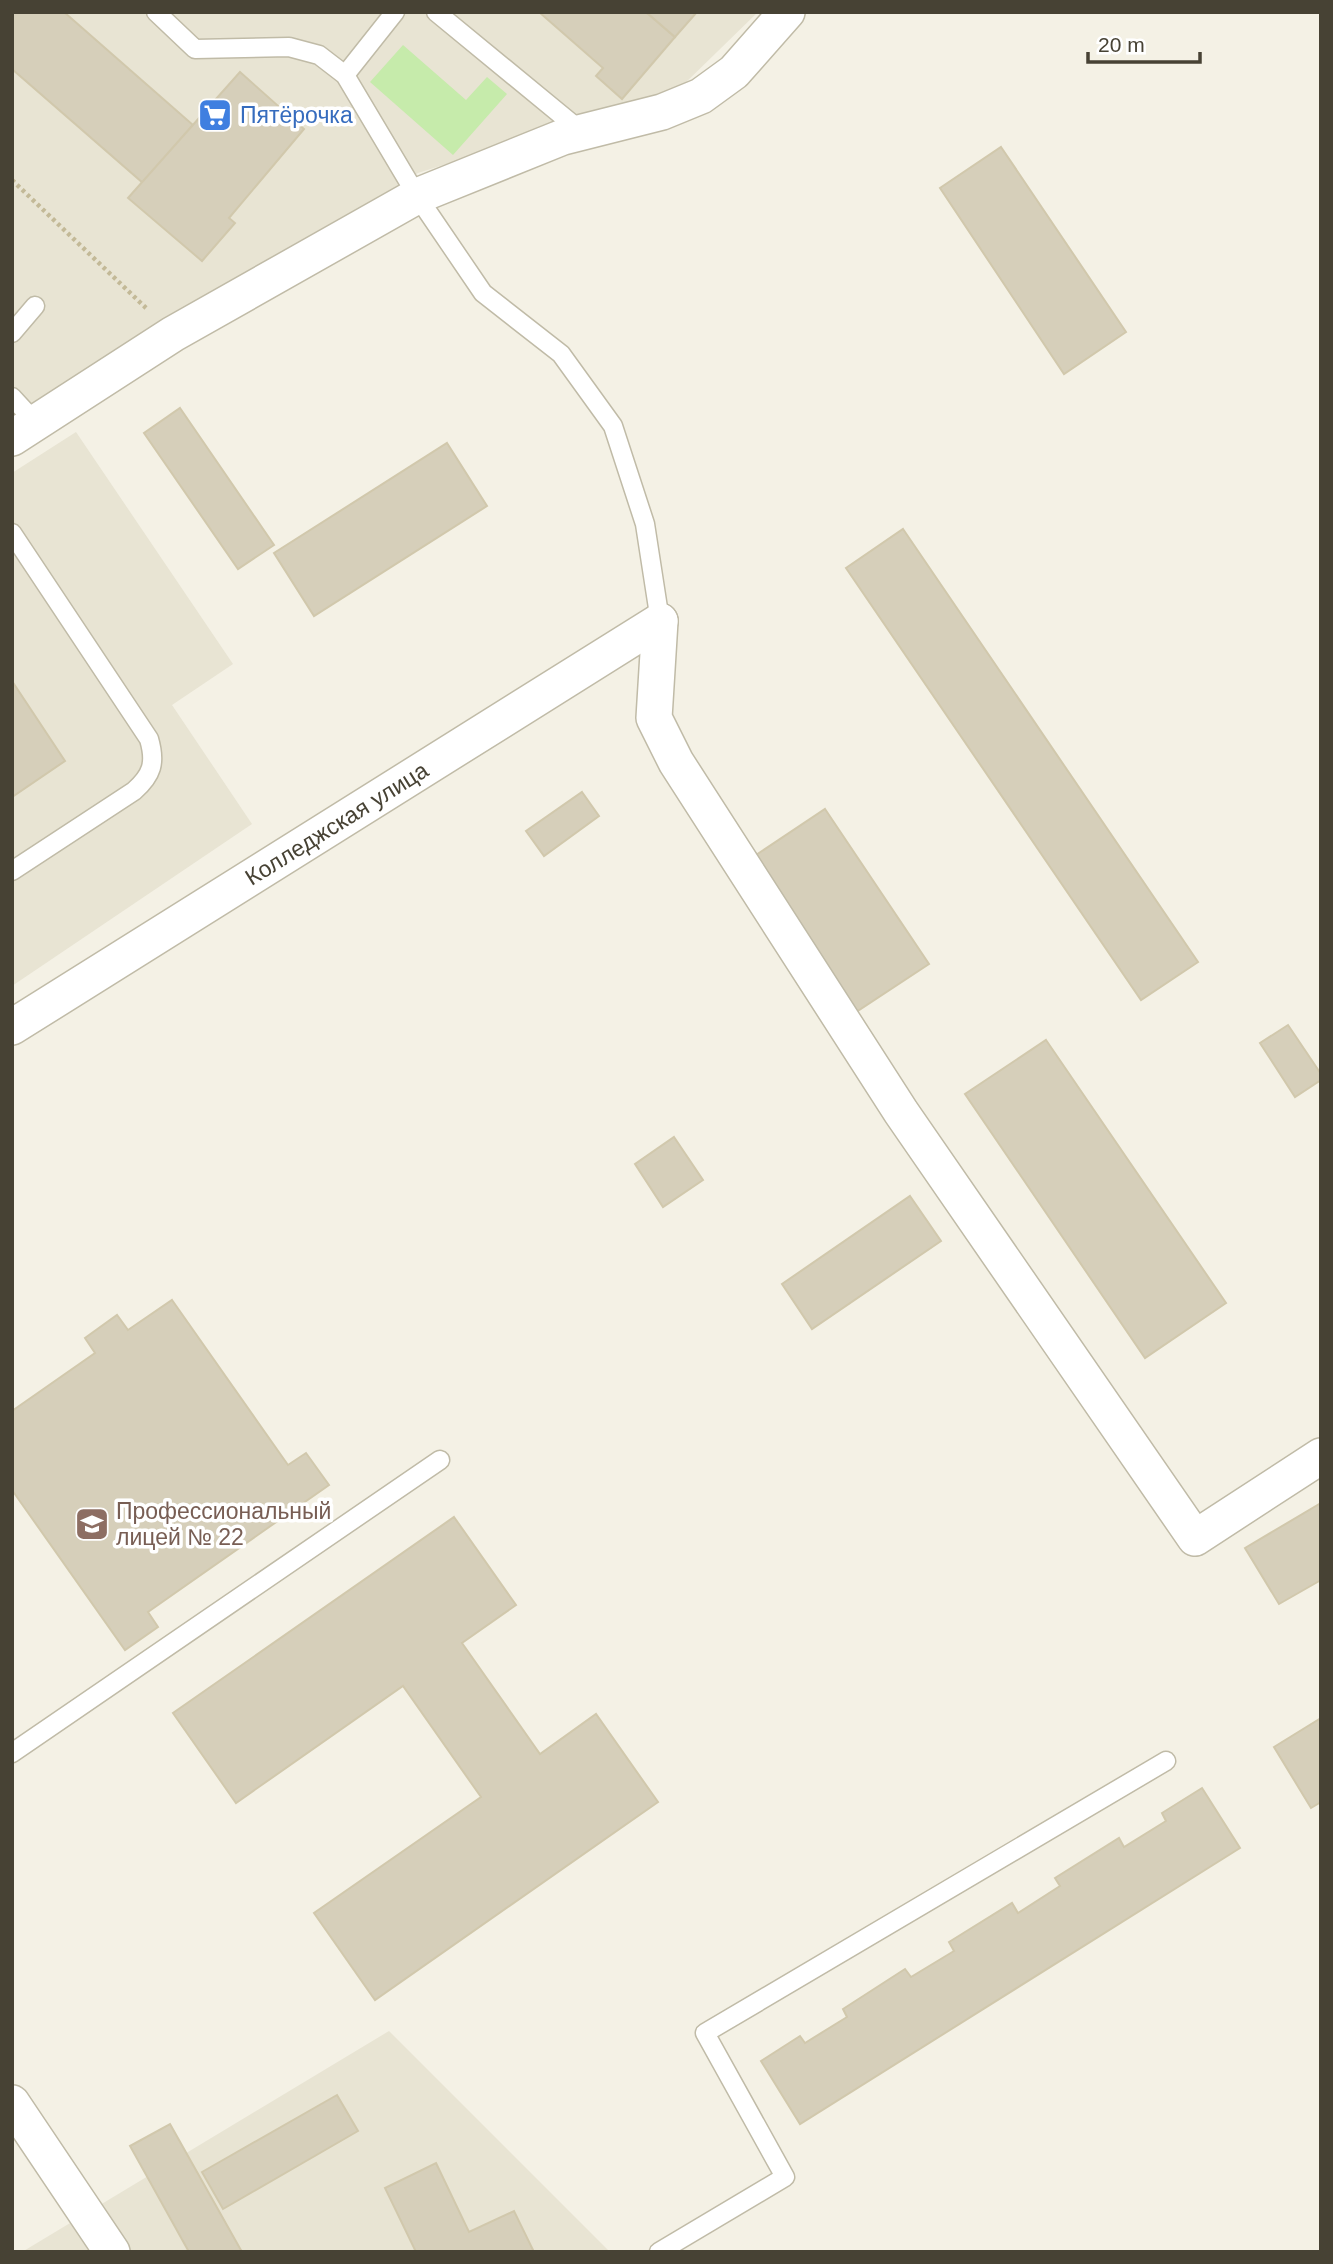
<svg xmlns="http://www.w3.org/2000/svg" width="1333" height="2264" viewBox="0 0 1333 2264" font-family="Helvetica,sans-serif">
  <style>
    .residential { fill: #e8e4d3 }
    .green { fill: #c6ebab }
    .building { fill: #d6cfba; stroke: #d1c8ac; stroke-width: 2 }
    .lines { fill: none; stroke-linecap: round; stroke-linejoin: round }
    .service-casing { stroke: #c0bba7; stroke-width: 21 }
    .minor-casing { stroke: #c0bba7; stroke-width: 38 }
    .path { stroke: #c3b997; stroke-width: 4.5; stroke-dasharray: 3.5 3.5; stroke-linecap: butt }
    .service { stroke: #fff; stroke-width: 18 }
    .minor { stroke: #fff; stroke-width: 35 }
    .labels { text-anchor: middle; stroke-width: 7; stroke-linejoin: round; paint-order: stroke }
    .shop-label { font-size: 23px; fill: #366cbe; stroke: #fff; text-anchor: start }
    .street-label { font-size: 23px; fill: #474234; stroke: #fff }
    .education-label { font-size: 23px; fill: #785e54; stroke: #fff; text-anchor: start }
  </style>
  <rect width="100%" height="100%" fill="#f4f1e5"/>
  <g class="residential">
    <polygon points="12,12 758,12 677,91 418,173 12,423"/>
    <polygon points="76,432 233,664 172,705 252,824 12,986 12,473"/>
    <polygon points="389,2031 610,2252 22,2252"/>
  </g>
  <polygon class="green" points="403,45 466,100 487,77 507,94 453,155 370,82"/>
  <g class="building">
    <polygon points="12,12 64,12 193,125 143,183 12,69"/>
    <polygon points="539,12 646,12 675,37 622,99 596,76 603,68"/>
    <polygon points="646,12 697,12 675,37"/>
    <polygon points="240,72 304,129 229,218 235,223 202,261 128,198"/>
    <polygon points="1001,147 1126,332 1064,374 940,188"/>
    <polygon points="180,408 274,545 238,569 144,433"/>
    <polygon points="447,443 487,506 314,616 274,553"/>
    <polygon points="903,529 1198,962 1141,1000 846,568"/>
    <polygon points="12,681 65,761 12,797"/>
    <polygon points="582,792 599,816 544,856 526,831"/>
    <polygon points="825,809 929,964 853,1014 750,859"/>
    <polygon points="1288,1025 1321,1074 1321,1080 1295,1097 1260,1043"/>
    <polygon points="1046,1040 1226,1303 1145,1358 965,1094"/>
    <polygon points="674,1137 703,1180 663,1207 635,1164"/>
    <polygon points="910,1196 941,1241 812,1329 782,1284"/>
    <polygon points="172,1300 288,1465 306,1453 329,1485 148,1612 158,1627 125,1650 12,1490 12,1411 95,1353 85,1338 117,1315 128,1330"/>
    <polygon points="1321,1503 1321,1580 1279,1604 1245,1548"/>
    <polygon points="454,1517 516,1605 462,1643 540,1754 596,1714 658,1802 375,2000 314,1913 481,1797 403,1686 236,1803 173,1713"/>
    <polygon points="1321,1718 1321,1802 1311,1808 1274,1747"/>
    <polygon points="1202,1788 1240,1848 800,2124 761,2061 800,2036 805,2043 847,2017 843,2009 905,1969 911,1977 954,1951 949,1942 1012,1903 1018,1913 1060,1886 1055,1878 1119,1838 1124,1847 1166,1821 1162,1813"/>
    <polygon points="337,2095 358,2131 223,2209 202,2172"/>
    <polygon points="170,2124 242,2252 189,2252 130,2146"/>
    <polygon points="436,2163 469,2232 514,2211 534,2252 416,2252 385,2188"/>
  </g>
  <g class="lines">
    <g class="service-casing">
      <g id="service">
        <polyline points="156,12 195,49 289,47 319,55 345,75 417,196 483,293 561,354 613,426 645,524 660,621"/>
        <polyline points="436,12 582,132"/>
        <polyline points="345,75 395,12"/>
        <polyline points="12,333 35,306"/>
        <polyline points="12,397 36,423"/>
        <path d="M12,533L149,739C156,763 152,775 134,791L12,871"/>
        <polyline points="12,1753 440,1460"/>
        <polyline points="659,2252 785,2177 705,2033 1166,1761"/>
      </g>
    </g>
    <g class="minor-casing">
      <g id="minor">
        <polyline points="12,438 173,334 417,196 563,137 662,112 701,96 734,72 787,12"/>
        <polyline points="660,621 654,718 676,762 901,1112 1195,1538 1321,1456"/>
        <path id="s1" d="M12,1027L660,621"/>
        <polyline points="12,2103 112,2252"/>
      </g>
    </g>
    <polyline class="path" points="12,180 146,308"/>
    <use href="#service" class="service"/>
    <use href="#minor" class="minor"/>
  </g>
  <defs>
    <g id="supermarket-square" transform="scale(1.75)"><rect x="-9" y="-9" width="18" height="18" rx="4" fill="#3f7fe0" stroke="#fff"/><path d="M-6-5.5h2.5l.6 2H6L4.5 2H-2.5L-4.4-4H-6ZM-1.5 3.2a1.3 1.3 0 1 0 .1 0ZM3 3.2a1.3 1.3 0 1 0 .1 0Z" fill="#fff"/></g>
    <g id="school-square" transform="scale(1.75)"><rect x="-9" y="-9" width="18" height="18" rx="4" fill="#8d6e63" stroke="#fff"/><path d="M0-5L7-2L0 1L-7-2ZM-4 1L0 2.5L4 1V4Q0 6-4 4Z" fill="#fff"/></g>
  </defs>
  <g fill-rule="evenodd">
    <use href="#supermarket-square" x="215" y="115"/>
    <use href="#school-square" x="92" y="1524"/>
  </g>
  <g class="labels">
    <g class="shop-label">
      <text x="240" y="123">Пятёрочка</text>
    </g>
    <g class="street-label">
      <text dy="8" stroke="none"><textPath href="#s1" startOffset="383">Колледжская улица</textPath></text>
    </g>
    <g class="education-label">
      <text x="116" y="1519">Профессиональный<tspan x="116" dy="26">лицей № 22</tspan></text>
    </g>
  </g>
  <rect width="1333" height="2264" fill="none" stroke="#474234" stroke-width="28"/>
  <path d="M1088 52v10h112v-10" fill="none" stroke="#474234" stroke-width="3.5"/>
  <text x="1098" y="52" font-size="21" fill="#474234" stroke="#ffffff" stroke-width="5" paint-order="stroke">20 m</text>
</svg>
